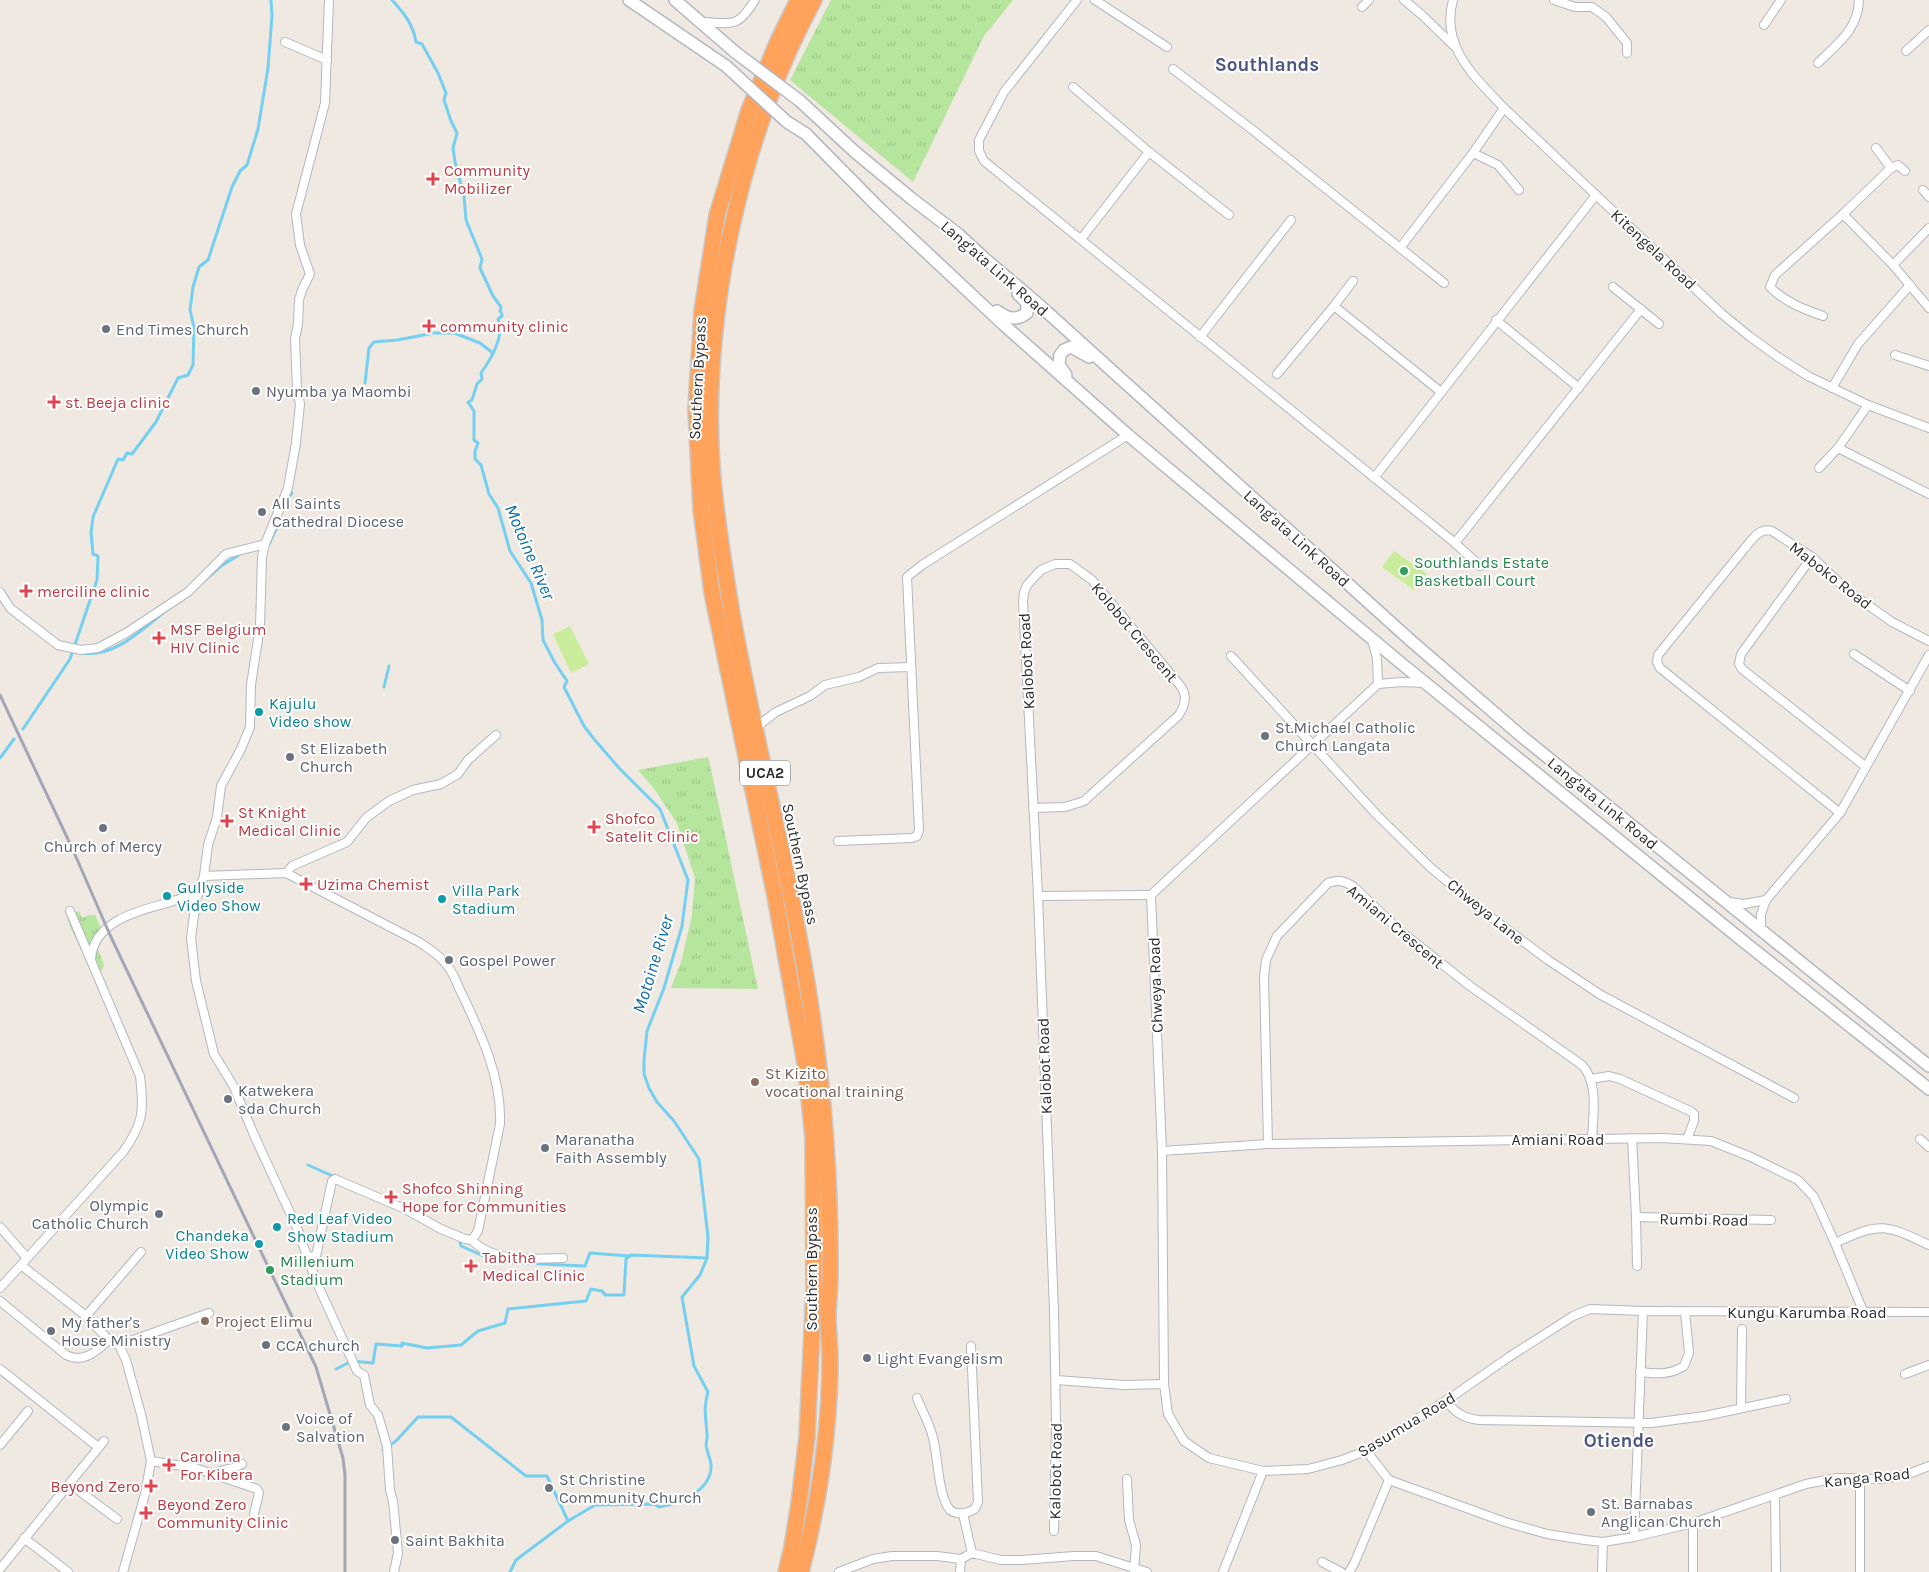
<svg xmlns="http://www.w3.org/2000/svg" width="1929" height="1572" viewBox="0 0 1929 1572" font-family="Karla,sans-serif">
  <style>
    .grass { fill: url(#grass-tufts) }
    .pitch { fill: #c9ec9a }
    .lines { fill: none; stroke-linecap: round; stroke-linejoin: round }
    .stream { stroke: #75cff0; stroke-width: 3 }
    .street-casing { stroke: #b4b7c1; stroke-width: 10 }
    .secondary-casing { stroke: #b4b7c1; stroke-width: 14 }
    .highway-casing { stroke: #c9c9c9; stroke-width: 18 }
    .street { stroke: #fff; stroke-width: 8 }
    .secondary { stroke: #fff; stroke-width: 11 }
    .highway { stroke: #ffa35c; stroke-width: 15 }
    .rail { stroke: #a3a6b8; stroke-width: 3 }
    .secondary-bridge-casing { stroke: #b4b7c1; stroke-width: 14; stroke-linecap: butt }
    .secondary-bridge { stroke: #fff; stroke-width: 11 }
    .health-dot { fill: #e0444e; stroke: #fff; stroke-width: 2 }
    .worship-dot { fill: #6b7280; stroke: #fff; stroke-width: 2 }
    .leisure-dot { fill: #2e9e5b; stroke: #fff; stroke-width: 2 }
    .culture-dot { fill: #0f9aa8; stroke: #fff; stroke-width: 2 }
    .education-dot { fill: #8d6e63; stroke: #fff; stroke-width: 2 }
    .labels { text-anchor: middle; stroke-width: 4; stroke-linejoin: round; paint-order: stroke }
    .shield { fill: #fff; stroke: #6d6d6d; stroke-width: 1 }
    .shield-label { font-size: 15px; font-weight: bold; fill: #2e2e2e }
    .health-label { font-size: 16px; fill: #be3a42; stroke: #fff; text-anchor: start }
    .street-label { font-size: 16px; fill: #2e2e2e; stroke: #fff }
    .worship-label { font-size: 16px; fill: #5b616d; stroke: #fff; text-anchor: start }
    .leisure-label { font-size: 16px; fill: #27864d; stroke: #fff; text-anchor: start }
    .culture-label { font-size: 16px; fill: #0d838f; stroke: #fff; text-anchor: start }
    .education-label { font-size: 16px; fill: #785e54; stroke: #fff; text-anchor: start }
    .water-label { font-size: 18px; font-style: italic; fill: #0d6fa3; stroke: #fff }
    .quarter-label { font-size: 19px; font-weight: bold; fill: #4d5680; stroke: #fff }
  </style>
  <defs>
    <pattern id="grass-tufts" width="24" height="20" patternUnits="userSpaceOnUse" patternTransform="scale(1.25)"><rect width="24" height="20" fill="#b6e59e"/><path d="M3 7l-1-3M5 7V3M7 7l1-3M15 17l-1-3M17 17v-4M19 17l1-3" fill="none" stroke="#9dc588"/></pattern>
  </defs>
  <rect width="100%" height="100%" fill="#efe9e1"/>
  <g class="grass">
    <polygon points="831,0 1013,0 984,36 913,182 790,80"/>
    <polygon points="708,757 709,760 758,989 671,988 681,962 692,915 695,878 677,823 655,790 638,770"/>
    <polygon points="79,911 82,918 89,915 95,915 104,935 98,949 104,965 97,981 70,927 67,916"/>
  </g>
  <g class="pitch">
    <polygon points="1394,551 1427,574 1414,590 1382,567"/>
    <polygon points="570,626 589,664 571,673 553,634"/>
  </g>
  <g class="lines">
    <g class="stream">
      <path d="M392,0C404,13 413,24 416,42L422,44L438,73L446,93L444,100L451,121L457,133L453,148L455,162L464,196L466,220L482,259L480,268L493,296L501,307L500,311L502,314V316L498,319C505,336 491,359 481,373L482,379L477,384L472,400L468,402L474,411V440L478,443L475,451V459L481,465L489,494L498,508L510,551L531,583L542,620L543,640L555,663L567,681L564,687L584,726L594,739L619,768L660,809L688,880L682,926L664,988L647,1031L644,1060V1074L649,1088L657,1102L674,1121L699,1159L708,1237L707,1258L700,1275L682,1297L694,1366L708,1392C703,1409 706,1417 707,1434C708,1438 706,1441 706,1445C707,1452 710,1458 711,1464C713,1490 680,1504 659,1507L654,1504L595,1505L568,1521L516,1560L510,1572"/>
      <polyline points="365,383 369,348 374,342 397,340 434,333 454,333 480,343 493,353"/>
      <polyline points="286,500 292,493"/>
      <polyline points="267,545 269,544 279,523 280,515"/>
      <polyline points="205,580 221,566 242,553"/>
      <path d="M83,653C115,658 145,627 168,609"/>
      <polyline points="384,687 389,666"/>
      <polyline points="23,729 70,659 97,580 98,556 93,554 91,533 93,517 118,459 123,460 127,453 132,454 156,422 178,378 188,375 193,365 194,327 190,310 193,287 199,267 208,260 232,187 240,171 247,165 258,129 268,68 272,16 271,0"/>
      <polyline points="0,758 14,739"/>
      <polyline points="308,1165 335,1177"/>
      <polyline points="459,1237 461,1246 497,1262 585,1266 590,1253 629,1256"/>
      <polyline points="336,1369 352,1361 373,1363 376,1344 402,1346 402,1343 427,1348 461,1345 478,1331 505,1323 508,1309 586,1301 591,1289 602,1291 605,1295 624,1295 626,1259 631,1255 707,1258"/>
      <polyline points="384,1446 383,1450 396,1441 418,1417 451,1417 526,1476 547,1476 568,1521"/>
    </g>
    <g class="street-casing">
      <g id="street">
        <polyline points="329,0 325,103 296,214 300,245 310,274 302,290 299,300 298,324 295,339 297,389 300,404 296,443 288,488 265,544 262,557 260,626 251,685 250,727 241,749 221,786 217,817 208,845 204,876 196,900 191,938 196,981 214,1054 234,1087 254,1135 297,1228 316,1281 353,1362 357,1371 364,1375 370,1405 378,1415 387,1446 390,1490 393,1501 398,1553 394,1572"/>
        <polyline points="1077,0 1004,92 979,140 979,151 984,161 1455,543 1480,566"/>
        <polyline points="1095,0 1167,47"/>
        <polyline points="1404,0 1422,15 1454,46"/>
        <path d="M1453,0C1440,47 1475,77 1504,108L1722,314L1749,336L1778,357L1808,376L1868,405L1929,428"/>
        <polyline points="1554,0 1575,7 1592,7 1606,17 1627,43 1627,53"/>
        <polyline points="1362,7 1369,0"/>
        <path d="M702,22C733,23 737,29 755,0"/>
        <polyline points="1764,25 1781,0"/>
        <polyline points="285,42 327,60"/>
        <polyline points="1906,51 1929,30"/>
        <path d="M1818,63C1837,44 1858,30 1859,0"/>
        <polyline points="1173,69 1254,131 1444,283"/>
        <polyline points="1073,87 1149,152 1229,215"/>
        <polyline points="1876,148 1891,168 1898,165 1905,171"/>
        <polyline points="1473,153 1498,165 1519,190"/>
        <polyline points="1923,190 1929,197"/>
        <polyline points="1843,214 1893,265 1929,308"/>
        <polyline points="1081,239 1149,152"/>
        <polyline points="1400,248 1473,153 1504,108"/>
        <polyline points="1893,265 1929,228"/>
        <polyline points="1613,287 1659,324"/>
        <polyline points="1334,306 1441,392"/>
        <path d="M1823,316C1803,309 1785,302 1770,287L1775,275L1843,214L1891,168"/>
        <polyline points="1496,320 1579,388"/>
        <polyline points="1200,337 1291,220"/>
        <polyline points="1895,355 1929,366"/>
        <polyline points="1277,374 1334,306 1353,281"/>
        <polyline points="1832,388 1858,344 1910,285"/>
        <polyline points="1838,448 1929,494"/>
        <polyline points="1819,468 1838,448 1868,405"/>
        <polyline points="1374,478 1596,195"/>
        <polyline points="1455,543 1641,309"/>
        <polyline points="1812,557 1741,654 1739,664 1742,669 1866,767"/>
        <polyline points="0,592 10,608 58,645 81,650 98,648 126,633 188,592 226,554 265,544"/>
        <polyline points="1372,639 1377,659 1378,684"/>
        <polyline points="1854,654 1910,691"/>
        <polyline points="1231,656 1377,815 1431,868 1488,915 1548,960 1601,995 1794,1098"/>
        <polyline points="1378,684 1151,895 1162,1151 1164,1384 1168,1414 1184,1441 1209,1458 1263,1471 1308,1469 1342,1460 1368,1450 1453,1396 1509,1357 1573,1316 1590,1309 1643,1311"/>
        <polyline points="1378,684 1402,682 1424,683"/>
        <polyline points="755,728 776,712 810,696 825,685 859,677 878,668 911,667"/>
        <path d="M1033,808L1065,807L1084,801L1178,716C1186,705 1188,695 1179,684L1092,580L1070,564H1055L1041,570L1027,585L1024,593L1023,601L1038,896L1054,1311L1056,1422L1054,1531"/>
        <path d="M1840,813L1660,668L1657,662L1658,655L1744,549C1752,540 1759,527 1772,531L1812,557L1848,591L1892,622L1929,641"/>
        <polyline points="838,841 912,838 917,836 919,830 907,577 922,565 1128,435"/>
        <polyline points="286,873 292,866 347,842 366,818 389,801 413,790 441,784 458,774 468,760 496,735"/>
        <path d="M204,876L286,873L419,942C431,950 445,959 452,973C456,979 458,987 462,994C481,1034 502,1078 500,1124L478,1231L472,1240L465,1239L441,1229L405,1209L335,1179L332,1181L316,1256L307,1257"/>
        <polyline points="1038,896 1151,895"/>
        <polyline points="1729,902 1744,904 1766,900"/>
        <polyline points="1761,931 1761,914 1766,900 1840,813 1929,655"/>
        <path d="M91,959C93,922 137,911 167,903C178,900 185,895 196,899"/>
        <polyline points="1591,1079 1609,1076 1620,1079 1690,1111 1694,1114 1694,1121 1687,1139"/>
        <polyline points="1632,1138 1636,1217 1637,1266"/>
        <polyline points="1920,1139 1929,1147"/>
        <path d="M1268,1144L1264,977L1266,960L1277,936L1328,883C1338,879 1345,881 1354,887L1399,930L1470,986L1582,1065C1599,1083 1593,1116 1592,1139"/>
        <polyline points="1162,1151 1268,1144 1662,1138 1711,1141 1751,1157 1798,1180 1814,1197 1835,1243 1863,1311"/>
        <polyline points="1636,1217 1771,1220"/>
        <polyline points="0,1227 27,1258"/>
        <path d="M472,1240C493,1263 535,1259 563,1258"/>
        <path d="M1835,1243C1881,1222 1885,1224 1929,1245"/>
        <path d="M21,1265L123,1152C144,1123 144,1110 140,1076L70,911"/>
        <polyline points="0,1288 21,1265 86,1316 109,1340 119,1345 126,1360 141,1414 151,1461 145,1494 123,1572"/>
        <path d="M0,1301L66,1355C84,1364 96,1351 109,1340"/>
        <polyline points="86,1316 141,1252"/>
        <polyline points="119,1345 209,1313"/>
        <polyline points="0,1369 98,1447"/>
        <path d="M1640,1372C1657,1374 1670,1375 1684,1366L1689,1353L1685,1312"/>
        <polyline points="1905,1374 1929,1365"/>
        <polyline points="1056,1380 1124,1385 1164,1384"/>
        <path d="M917,1398C922,1411 930,1424 933,1438C938,1455 938,1497 950,1510C955,1514 963,1514 968,1512C975,1510 976,1508 978,1502L971,1346"/>
        <path d="M1446,1401C1456,1413 1463,1418 1479,1420L1651,1423L1705,1416L1786,1399"/>
        <polyline points="1741,1408 1742,1329"/>
        <polyline points="0,1445 28,1411"/>
        <polyline points="1368,1450 1371,1457 1389,1480 1505,1522 1547,1534 1585,1540 1603,1542 1634,1537 1643,1311 1929,1312"/>
        <polyline points="151,1461 195,1468 257,1489 259,1493 254,1514"/>
        <path d="M215,1474C222,1468 233,1470 242,1464"/>
        <polyline points="1127,1479 1129,1520 1136,1545 1134,1571"/>
        <polyline points="1860,1479 1860,1572"/>
        <polyline points="70,1484 117,1519"/>
        <polyline points="1775,1496 1776,1572"/>
        <polyline points="963,1514 972,1553"/>
        <polyline points="1693,1523 1693,1572"/>
        <polyline points="1634,1537 1693,1523 1806,1484 1837,1478 1881,1479 1906,1475 1929,1466"/>
        <polyline points="24,1538 68,1572"/>
        <polyline points="1322,1562 1341,1572"/>
        <polyline points="0,1569 104,1441"/>
        <polyline points="839,1572 873,1559 892,1556 937,1556 961,1559 972,1553 1001,1560 1022,1560 1074,1556 1096,1556 1147,1572"/>
        <polyline points="960,1572 961,1559"/>
        <polyline points="1223,1572 1263,1471"/>
        <polyline points="1349,1572 1354,1564 1389,1480"/>
        <polyline points="1602,1572 1603,1542"/>
      </g>
    </g>
    <g class="secondary-casing">
      <g id="secondary">
        <polyline points="629,0 726,66"/>
        <polyline points="675,0 735,52"/>
        <polyline points="800,101 855,152 912,199 958,234 984,258 1037,303 1409,639 1520,735 1929,1066"/>
        <polyline points="787,122 806,134 879,208 1004,325 1128,435 1402,664 1738,937 1929,1089"/>
        <path d="M997,311C1008,319 1016,321 1027,313V303L1018,294"/>
        <polyline points="1066,375 1059,365 1060,355 1064,350 1071,347 1089,357"/>
      </g>
    </g>
    <g class="highway-casing">
      <g id="highway">
        <polyline points="786,1572 792,1547 799,1503 807,1437 814,1288 813,1138 806,1069 775,896 712,593 701,509 696,409 702,311 717,215 749,110 778,41 798,0"/>
        <path d="M801,1572C819,1503 830,1429 830,1357C830,1344 828,1331 828,1317C828,1304 830,1290 830,1277C831,1173 822,1067 804,965C783,843 751,724 730,602C723,557 715,512 712,466C702,313 741,136 814,0"/>
      </g>
    </g>
    <use href="#street" class="street"/>
    <use href="#secondary" class="secondary"/>
    <use href="#highway" class="highway"/>
    <polyline class="rail" points="0,695 73,850 110,935 316,1367 343,1458 345,1475 345,1572"/>
    <g class="secondary-bridge-casing">
      <g id="secondary-bridge">
        <polyline points="735,52 800,101"/>
        <polyline points="726,66 787,122"/>
      </g>
    </g>
    <use href="#secondary-bridge" class="secondary-bridge"/>
  </g>
  <g class="health-dot">
    <path d="M430.5 171.5h5v5h5v5h-5v5h-5v-5h-5v-5h5z"/>
    <path d="M426.5 318.5h5v5h5v5h-5v5h-5v-5h-5v-5h5z"/>
    <path d="M51.5 394.5h5v5h5v5h-5v5h-5v-5h-5v-5h5z"/>
    <path d="M23.5 583.5h5v5h5v5h-5v5h-5v-5h-5v-5h5z"/>
    <path d="M156.5 630.5h5v5h5v5h-5v5h-5v-5h-5v-5h5z"/>
    <path d="M224.5 813.5h5v5h5v5h-5v5h-5v-5h-5v-5h5z"/>
    <path d="M591.5 819.5h5v5h5v5h-5v5h-5v-5h-5v-5h5z"/>
    <path d="M303.5 876.5h5v5h5v5h-5v5h-5v-5h-5v-5h5z"/>
    <path d="M388.5 1189.5h5v5h5v5h-5v5h-5v-5h-5v-5h5z"/>
    <path d="M468.5 1258.5h5v5h5v5h-5v5h-5v-5h-5v-5h5z"/>
    <path d="M166.5 1457.5h5v5h5v5h-5v5h-5v-5h-5v-5h5z"/>
    <path d="M148.5 1478.5h5v5h5v5h-5v5h-5v-5h-5v-5h5z"/>
    <path d="M143.5 1505.5h5v5h5v5h-5v5h-5v-5h-5v-5h5z"/>
  </g>
  <g class="worship-dot">
    <circle cx="106" cy="329" r="5"/>
    <circle cx="256" cy="391" r="5"/>
    <circle cx="262" cy="512" r="5"/>
    <circle cx="1265" cy="736" r="5"/>
    <circle cx="290" cy="757" r="5"/>
    <circle cx="103" cy="828" r="5"/>
    <circle cx="449" cy="960" r="5"/>
    <circle cx="228" cy="1099" r="5"/>
    <circle cx="545" cy="1148" r="5"/>
    <circle cx="159" cy="1214" r="5"/>
    <circle cx="51" cy="1331" r="5"/>
    <circle cx="266" cy="1345" r="5"/>
    <circle cx="867" cy="1358" r="5"/>
    <circle cx="286" cy="1427" r="5"/>
    <circle cx="549" cy="1488" r="5"/>
    <circle cx="1591" cy="1512" r="5"/>
    <circle cx="395" cy="1540" r="5"/>
  </g>
  <g class="leisure-dot">
    <circle cx="1404" cy="571" r="5"/>
    <circle cx="270" cy="1270" r="5"/>
  </g>
  <g class="culture-dot">
    <circle cx="259" cy="712" r="5"/>
    <circle cx="167" cy="896" r="5"/>
    <circle cx="442" cy="899" r="5"/>
    <circle cx="277" cy="1227" r="5"/>
    <circle cx="259" cy="1244" r="5"/>
  </g>
  <g class="education-dot">
    <circle cx="755" cy="1082" r="5"/>
    <circle cx="205" cy="1321" r="5"/>
  </g>
  <g class="labels">
    <rect class="shield" x="740" y="760.5" width="50" height="25" rx="4"/>
    <g class="shield-label">
      <text x="765" y="778">UCA2</text>
    </g>
    <g class="health-label">
      <text x="444" y="176">Community<tspan x="444" dy="18">Mobilizer</tspan></text>
      <text x="440" y="332">community clinic</text>
      <text x="65" y="408">st. Beeja clinic</text>
      <text x="37" y="597">merciline clinic</text>
      <text x="170" y="635">MSF Belgium<tspan x="170" dy="18">HIV Clinic</tspan></text>
      <text x="238" y="818">St Knight<tspan x="238" dy="18">Medical Clinic</tspan></text>
      <text x="605" y="824">Shofco<tspan x="605" dy="18">Satelit Clinic</tspan></text>
      <text x="317" y="890">Uzima Chemist</text>
      <text x="402" y="1194">Shofco Shinning<tspan x="402" dy="18">Hope for Communities</tspan></text>
      <text x="482" y="1263">Tabitha<tspan x="482" dy="18">Medical Clinic</tspan></text>
      <text x="180" y="1462">Carolina<tspan x="180" dy="18">For Kibera</tspan></text>
      <text x="140" y="1492" text-anchor="end">Beyond Zero</text>
      <text x="157" y="1510">Beyond Zero<tspan x="157" dy="18">Community Clinic</tspan></text>
    </g>
    <g class="street-label">
      <text transform="translate(1654 249) rotate(43)" y="6">Kitengela Road</text>
      <text transform="translate(995 268) rotate(41)" y="6">Lang'ata Link Road</text>
      <text transform="translate(697 378) rotate(-87)" y="6">Southern Bypass</text>
      <text transform="translate(1297 538) rotate(42)" y="6">Lang'ata Link Road</text>
      <text transform="translate(1831 575) rotate(38)" y="6">Maboko Road</text>
      <text transform="translate(1135 632) rotate(50)" y="6">Kolobot Crescent</text>
      <text transform="translate(1026 661) rotate(-93)" y="6">Kalobot Road</text>
      <text transform="translate(1603 803) rotate(39)" y="6">Lang'ata Link Road</text>
      <text transform="translate(801 864) rotate(78)" y="6">Southern Bypass</text>
      <text transform="translate(1486 911) rotate(39)" y="6">Chweya Lane</text>
      <text transform="translate(1396 926) rotate(40)" y="6">Amiani Crescent</text>
      <text transform="translate(1155 985) rotate(-92)" y="6">Chweya Road</text>
      <text transform="translate(1044 1066) rotate(-92)" y="6">Kalobot Road</text>
      <text x="1558" y="1145">Amiani Road</text>
      <text transform="translate(1704 1219) rotate(1)" y="6">Rumbi Road</text>
      <text transform="translate(811 1269) rotate(-90)" y="6">Southern Bypass</text>
      <text x="1807" y="1318">Kungu Karumba Road</text>
      <text transform="translate(1406 1424) rotate(-31)" y="6">Sasumua Road</text>
      <text transform="translate(1055 1471) rotate(-89)" y="6">Kalobot Road</text>
      <text transform="translate(1867 1477) rotate(-6)" y="6">Kanga Road</text>
    </g>
    <g class="worship-label">
      <text x="116" y="335">End Times Church</text>
      <text x="266" y="397">Nyumba ya Maombi</text>
      <text x="272" y="509">All Saints<tspan x="272" dy="18">Cathedral Diocese</tspan></text>
      <text x="1275" y="733">St.Michael Catholic<tspan x="1275" dy="18">Church Langata</tspan></text>
      <text x="300" y="754">St Elizabeth<tspan x="300" dy="18">Church</tspan></text>
      <text x="103" y="852" text-anchor="middle">Church of Mercy</text>
      <text x="459" y="966">Gospel Power</text>
      <text x="238" y="1096">Katwekera<tspan x="238" dy="18">sda Church</tspan></text>
      <text x="555" y="1145">Maranatha<tspan x="555" dy="18">Faith Assembly</tspan></text>
      <text x="149" y="1211" text-anchor="end">Olympic<tspan x="149" dy="18">Catholic Church</tspan></text>
      <text x="61" y="1328">My father's<tspan x="61" dy="18">House Ministry</tspan></text>
      <text x="276" y="1351">CCA church</text>
      <text x="877" y="1364">Light Evangelism</text>
      <text x="296" y="1424">Voice of<tspan x="296" dy="18">Salvation</tspan></text>
      <text x="559" y="1485">St Christine<tspan x="559" dy="18">Community Church</tspan></text>
      <text x="1601" y="1509">St. Barnabas<tspan x="1601" dy="18">Anglican Church</tspan></text>
      <text x="405" y="1546">Saint Bakhita</text>
    </g>
    <g class="leisure-label">
      <text x="1414" y="568">Southlands Estate<tspan x="1414" dy="18">Basketball Court</tspan></text>
      <text x="280" y="1267">Millenium<tspan x="280" dy="18">Stadium</tspan></text>
    </g>
    <g class="culture-label">
      <text x="269" y="709">Kajulu<tspan x="269" dy="18">Video show</tspan></text>
      <text x="177" y="893">Gullyside<tspan x="177" dy="18">Video Show</tspan></text>
      <text x="452" y="896">Villa Park<tspan x="452" dy="18">Stadium</tspan></text>
      <text x="287" y="1224">Red Leaf Video<tspan x="287" dy="18">Show Stadium</tspan></text>
      <text x="249" y="1241" text-anchor="end">Chandeka<tspan x="249" dy="18">Video Show</tspan></text>
    </g>
    <g class="education-label">
      <text x="765" y="1079">St Kizito<tspan x="765" dy="18">vocational training</tspan></text>
      <text x="215" y="1327">Project Elimu</text>
    </g>
    <g class="water-label">
      <text transform="translate(530 552) rotate(67)" y="6">Motoine River</text>
      <text transform="translate(653 964) rotate(-73)" y="6">Motoine River</text>
    </g>
    <g class="quarter-label">
      <text x="1267" y="71">Southlands</text>
      <text x="1619" y="1447">Otiende</text>
    </g>
  </g>
</svg>
